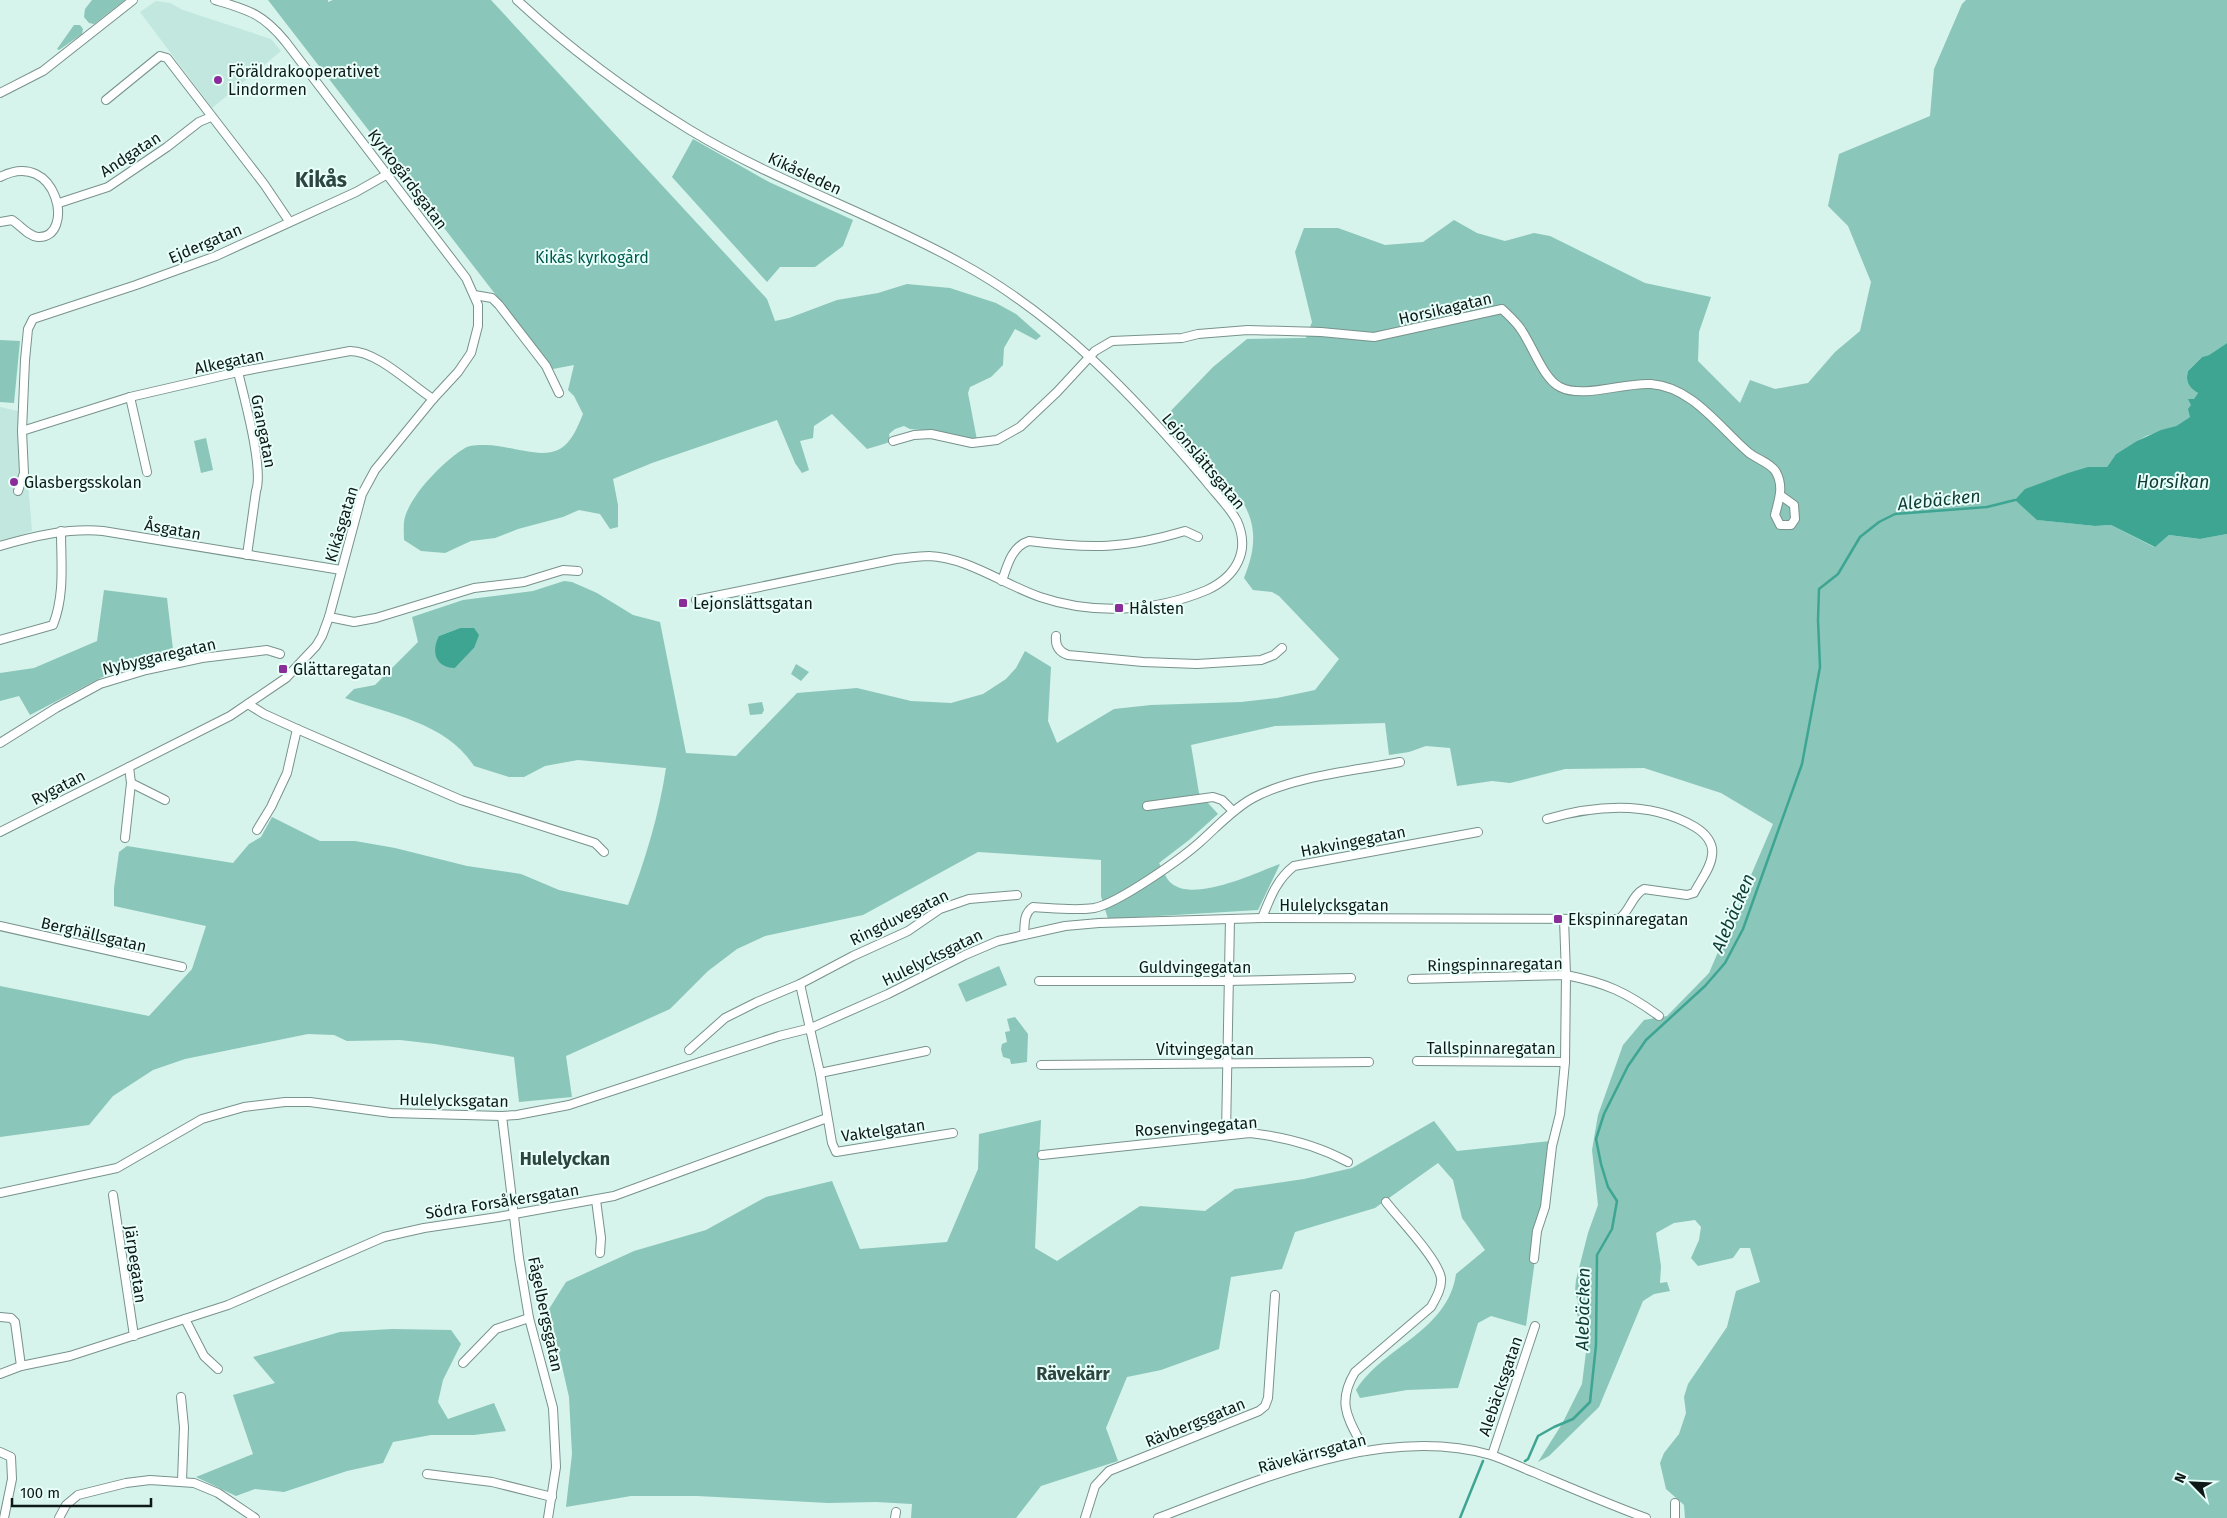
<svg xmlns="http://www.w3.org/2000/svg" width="2227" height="1518" viewBox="0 0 2227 1518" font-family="'Fira Sans',sans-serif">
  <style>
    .built { fill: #c1e7de }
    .green { fill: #8ac6b9; fill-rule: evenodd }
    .water { fill: #3ea593 }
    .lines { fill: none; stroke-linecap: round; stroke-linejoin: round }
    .stream { stroke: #3ea593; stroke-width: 2.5 }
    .minor-casing { stroke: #78928c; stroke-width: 10 }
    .minor { stroke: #fff; stroke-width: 8 }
    .poi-dot { fill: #8b2d98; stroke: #e8fff9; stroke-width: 2 }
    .labels { text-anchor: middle; stroke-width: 4; stroke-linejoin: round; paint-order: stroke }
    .poi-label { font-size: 16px; fill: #0f1917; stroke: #e8fff9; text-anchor: start }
    .street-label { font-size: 16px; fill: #0f1917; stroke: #e8fff9 }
    .park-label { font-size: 16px; fill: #005a4e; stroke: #e8fff9 }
    .water-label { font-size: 18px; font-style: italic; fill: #0f3d36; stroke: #e8fff9 }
    .neighbourhood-label { font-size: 18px; font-weight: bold; fill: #2d4540; stroke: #e8fff9 }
    .district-label { font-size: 21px; font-weight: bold; fill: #2d4540; stroke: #e8fff9 }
  </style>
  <rect width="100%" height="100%" fill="#d6f3ec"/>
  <g class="built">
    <polygon points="156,1 170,3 183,10 271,39 281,51 212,108 140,12"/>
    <polygon points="0,407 22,412 32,531 0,543"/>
  </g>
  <g class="green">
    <polygon points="92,0 125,0 94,24 89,23 84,17 85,9"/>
    <path d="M268,0H328V2L333,0H491L767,299L775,321L789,318L837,300L878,293L907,284L950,288L996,303L1016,314L1041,336L1036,340L1015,329L1004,348L1003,365L991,377L970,387L968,393L977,440L943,432L910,429L904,426L895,429L889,434L890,440L887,443L867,449L832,414L814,426L813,438L800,441L809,470L802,473L795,463L777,420L652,463L613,479L618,505V527L610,529L600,514L579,510L563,517L518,529L495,538L471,541L445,553L421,551L404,540C404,533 403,523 405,517C412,493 445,460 465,448C470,445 478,445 484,445C506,444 540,460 560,449C572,442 578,426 583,414L574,396L568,390L574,365L553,369Z"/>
    <path d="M1966,0H2227V343L2209,355L2202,357L2188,371C2185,382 2189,388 2198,393L2191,405L2190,417L2176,426L2146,436L2116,454L2107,467L2038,520L2095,526L2111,525L2154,547L2169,535L2200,539L2227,534V1518H1685L1684,1505L1666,1489L1660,1463L1664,1453L1679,1434L1686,1413L1684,1397L1688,1384L1727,1327L1736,1291L1760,1282L1750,1248H1740L1733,1258L1698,1266L1691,1258L1699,1240L1701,1227L1695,1220L1674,1223L1656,1233L1661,1266L1660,1283L1667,1282L1670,1291L1654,1294L1643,1301L1599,1407L1549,1456L1538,1462L1562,1424L1582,1384L1587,1344L1576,1311L1578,1303L1575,1291L1576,1280L1588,1233L1598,1205L1592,1150L1598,1115L1623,1045L1644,1020L1667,1016L1709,973L1773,824L1721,793L1644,768L1565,769L1510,783L1492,781L1457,786L1450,748L1426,746L1409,752L1389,755L1385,723L1275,726L1191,745L1199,793L1218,814L1189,840L1159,863C1162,868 1166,879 1171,883C1194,903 1255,873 1280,864L1258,910L1108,919L1101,896V860L978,852L863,915L765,936L737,949L708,971L670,1009L566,1056L572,1097L519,1102L514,1057L435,1044L400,1040L347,1041L334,1035L308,1034L185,1059L153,1070L113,1096L89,1125L0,1137V986L149,1016L192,969L206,926L114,906V888L119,852L127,846L233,863L249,844L261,837L272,817L320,841H355L395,848L467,866L521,874L559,890L628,905C645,861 659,815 666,768L578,760L545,766L524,777H509L474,766C447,723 389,714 345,698L354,689L375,685L418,642L412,617L463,600L533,591L564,581L572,582L597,593L633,615L660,622L686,753L736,756L797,693L857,688L911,701L951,703L983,694L1006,679L1016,668L1025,651L1051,667L1048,721L1057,743L1114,709L1151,705L1241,702L1277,698L1315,690L1339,659L1279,596L1272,592L1253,590L1244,578C1254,553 1258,531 1245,506L1165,417L1213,367L1247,339L1306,338L1312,322L1295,252L1304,228H1338L1385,245L1423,242L1454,220L1477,233L1505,241L1534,233L1550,236L1645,283L1711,297L1699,332L1698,361L1740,403L1750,380L1775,389L1808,383L1835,352L1860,331L1871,282L1848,226L1828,206L1839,154L1930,116L1934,69L1962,4ZM460,628L474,648L455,668L439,636Z"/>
    <polygon points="74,25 80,25 83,29 82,34 59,50 57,49"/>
    <polygon points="693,139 769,182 853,220 843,246 815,267 780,267 767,282 672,177"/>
    <polygon points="0,340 20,341 14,403 0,402"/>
    <polygon points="206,438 213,470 201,473 194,441"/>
    <polygon points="104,590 167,598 174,658 112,672 30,715 19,696 0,701 0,673 34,668 97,641"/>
    <polygon points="796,664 809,672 801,681 791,674"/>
    <polygon points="762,702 764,710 762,714 750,715 748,704"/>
    <polygon points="999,966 1007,985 966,1002 958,984"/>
    <polygon points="1015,1017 1028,1034 1027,1062 1011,1064 1010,1059 1003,1057 1001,1049 1002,1044 1007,1042 1005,1032 1010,1031 1007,1019"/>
    <path d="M1041,1120L1035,1248L1057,1261L1140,1206L1205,1211L1235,1189L1304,1179L1352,1168L1434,1121L1457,1151L1551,1141L1526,1326L1491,1316L1478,1323L1458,1388L1407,1390L1360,1398L1356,1390C1384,1346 1448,1331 1456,1274L1485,1250L1462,1218L1453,1180L1438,1163L1375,1208L1295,1232L1282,1269L1231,1277L1219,1349L1161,1370L1127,1377L1106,1428L1118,1461L1041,1486L1016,1518H911L912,1504L876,1502L828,1503L697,1496H631L566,1507L572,1454L569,1397L549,1309L566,1282L634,1251L706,1230L766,1197L832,1181L860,1249L947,1242L978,1169L979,1134Z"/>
    <polygon points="392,1329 451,1330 461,1344 443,1380 438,1402 448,1419 494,1403 506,1431 474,1435 431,1435 393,1442 383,1463 347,1471 284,1492 255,1489 236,1496 196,1477 253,1454 233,1395 275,1383 253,1357 340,1332"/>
  </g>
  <g class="water">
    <path d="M2227,343V534L2200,539L2169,535L2155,547L2111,525L2095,526L2037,520L2015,500L2025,489L2068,473L2088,467H2107L2116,454L2137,441L2161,430L2176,426L2190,417L2188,409L2191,405L2188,399H2194L2198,393C2189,388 2185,382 2188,371L2202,357L2209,355Z"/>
    <path d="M460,628H474L479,635L474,648L455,668C435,668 431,651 439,636Z"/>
  </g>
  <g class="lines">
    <g class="stream">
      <polyline points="1525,1461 1528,1459 1538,1436 1554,1427 1573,1419 1590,1402 1596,1345 1597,1255 1612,1229 1617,1201 1608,1187 1601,1164 1596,1139 1604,1114 1628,1066 1646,1040 1705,986 1725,963 1743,929 1802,764 1820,667 1818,620 1819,589 1838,574 1860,537 1879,522 1895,514 1987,507 2015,500"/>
      <polyline points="1460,1518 1483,1461"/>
    </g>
    <g class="minor-casing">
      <g id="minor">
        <path d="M517,0C570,49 628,92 690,130C776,182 873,214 961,263C1058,316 1134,396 1205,480C1215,493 1229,506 1237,521C1251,552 1235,577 1207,590C1155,612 1093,615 1040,597C1005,585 966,557 929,556C919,556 907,558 896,559L696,600"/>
        <polyline points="0,93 43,71 133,0"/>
        <polyline points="106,100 160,56 167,58 264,184 289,221"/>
        <path d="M0,177C58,147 76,239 38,237C28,236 20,225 12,220L0,222"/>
        <polyline points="59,203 108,187 167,147 199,122 211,117"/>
        <polyline points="474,295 492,298 499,305 546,366 559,393"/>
        <path d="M238,372C244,397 264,469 256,491L247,555"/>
        <polyline points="130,397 147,472"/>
        <path d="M22,431L130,397L238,372L350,351C377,351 410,384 433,399"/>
        <path d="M893,441L914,435L931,434L972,443L997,440L1020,427L1057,392L1095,351L1112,341L1182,338L1198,334L1248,330L1321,332L1374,337L1502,309C1508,315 1515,321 1520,328C1532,344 1543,379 1560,387C1583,399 1625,382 1651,384C1692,387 1719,427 1748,452C1756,459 1771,463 1776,472C1784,487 1779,499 1775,515L1780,525H1791L1795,519L1794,505L1780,495"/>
        <polyline points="18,491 24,473 22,431 25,360 28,329 33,319 136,285 216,256 356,192 386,175"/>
        <path d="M0,546C34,536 68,528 103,531L341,570"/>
        <path d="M1002,581C1007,566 1012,546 1029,541C1091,549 1125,549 1185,531L1198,537"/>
        <polyline points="329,617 354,622 376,618 474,588 524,582 563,570 578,571"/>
        <path d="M1056,636C1055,646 1059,652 1068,655L1143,662L1197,664L1261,660L1274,655L1282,648"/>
        <path d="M0,640L53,625C65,595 61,562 61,531"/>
        <polyline points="248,704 264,714 297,729 461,800 595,843 604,852"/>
        <polyline points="0,743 56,708 100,684 146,670 202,658 267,650 280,654"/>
        <polyline points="129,767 131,783 165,800"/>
        <polyline points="1147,806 1213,797 1222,800 1233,811"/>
        <polyline points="257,830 271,807 287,773 297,729"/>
        <path d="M0,832L230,716L286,678L316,646L322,636L329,617L362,494L375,470L433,399L458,372L471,353L478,326V305L466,278L285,41C262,13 248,10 215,0"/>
        <polyline points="125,838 131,783"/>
        <path d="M1262,918C1270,898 1277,879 1294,866L1478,832"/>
        <polyline points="0,926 182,967"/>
        <path d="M1024,935C1025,924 1023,914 1033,907C1053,908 1074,911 1094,908C1117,904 1181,859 1200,842C1217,827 1233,809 1253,798C1294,776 1354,771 1400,762"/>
        <path d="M1412,979L1566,975C1606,983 1626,992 1659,1016"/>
        <polyline points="1039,981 1227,981 1351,978"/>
        <polyline points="800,984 853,956 908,931 940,909 969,899 1017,895"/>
        <polyline points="689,1050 725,1018 757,1002 800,984 820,1073 832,1143 836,1152 953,1133"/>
        <polyline points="1417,1061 1565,1062"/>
        <polyline points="1041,1065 1369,1062"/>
        <polyline points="820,1073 926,1051"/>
        <polyline points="502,1116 519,1258 529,1318 553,1408 556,1467 548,1518"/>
        <polyline points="1226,1134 1230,919"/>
        <path d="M1042,1155L1250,1133C1286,1137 1317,1145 1348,1162"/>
        <path d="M0,1193L117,1168L202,1119L244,1107L285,1102H310L391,1113L502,1116L517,1115L569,1105L779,1036L811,1028L888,994L965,955L998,941L1065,926L1099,923L1262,918L1619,919C1630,911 1632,895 1644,889L1687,895L1694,893C1700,881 1711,868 1712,855C1714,843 1705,833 1695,827C1649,800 1596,805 1547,819"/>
        <polyline points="113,1195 134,1336"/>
        <polyline points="596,1200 601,1238 600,1253"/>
        <polyline points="1534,1259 1537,1231 1545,1207 1552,1146 1560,1114 1565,1062 1566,975 1564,919"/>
        <polyline points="0,1317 11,1318 15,1322 21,1366"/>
        <polyline points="185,1319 204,1356 218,1369"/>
        <polyline points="463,1363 496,1329 529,1318"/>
        <polyline points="0,1374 21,1366 70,1356 228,1305 384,1237 424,1228 498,1217 614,1196 827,1118"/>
        <polyline points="181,1397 184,1427 182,1481"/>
        <path d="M1365,1451C1350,1421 1335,1405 1355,1372L1431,1307C1436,1298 1442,1288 1441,1278C1438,1259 1399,1219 1386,1202"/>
        <polyline points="0,1452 11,1457 12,1479 4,1518"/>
        <polyline points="1492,1455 1535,1326"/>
        <polyline points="427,1474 492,1482 552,1497"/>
        <polyline points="1675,1503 1675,1518"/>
        <polyline points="59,1518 66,1505 78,1495 126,1483 150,1480 194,1483 218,1493 255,1518"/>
        <polyline points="895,1518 896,1512"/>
        <polyline points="1085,1518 1095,1486 1109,1471 1259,1411 1265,1406 1268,1398 1275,1295"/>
        <path d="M1158,1518C1259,1480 1382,1424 1491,1455C1506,1460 1520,1467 1533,1472C1571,1488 1608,1504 1646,1518"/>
      </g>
    </g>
    <use href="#minor" class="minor"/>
  </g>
  <g class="poi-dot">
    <circle cx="218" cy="80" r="5"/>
    <circle cx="14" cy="482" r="5"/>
    <rect x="678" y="598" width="10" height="10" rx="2.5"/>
    <rect x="1114" y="603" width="10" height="10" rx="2.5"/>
    <rect x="278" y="664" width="10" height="10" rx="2.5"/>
    <rect x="1553" y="914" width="10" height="10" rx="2.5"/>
  </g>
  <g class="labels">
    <g class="poi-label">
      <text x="228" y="77">Föräldrakooperativet<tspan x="228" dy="18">Lindormen</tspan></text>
      <text x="24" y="488">Glasbergsskolan</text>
      <text x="693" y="609">Lejonslättsgatan</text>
      <text x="1129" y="614">Hålsten</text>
      <text x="293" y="675">Glättaregatan</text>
      <text x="1568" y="925">Ekspinnaregatan</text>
    </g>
    <g class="street-label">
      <text transform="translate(130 154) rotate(-33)" y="6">Andgatan</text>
      <text transform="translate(805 173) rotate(25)" y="6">Kikåsleden</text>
      <text transform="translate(408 179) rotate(53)" y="6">Kyrkogårdsgatan</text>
      <text transform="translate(205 243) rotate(-23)" y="6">Ejdergatan</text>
      <text transform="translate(1445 308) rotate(-13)" y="6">Horsikagatan</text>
      <text transform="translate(229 361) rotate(-12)" y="6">Alkegatan</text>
      <text transform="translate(264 431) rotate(79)" y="6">Grangatan</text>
      <text transform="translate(1204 461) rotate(50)" y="6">Lejonslättsgatan</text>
      <text transform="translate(341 524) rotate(-73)" y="6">Kikåsgatan</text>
      <text transform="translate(173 529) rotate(10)" y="6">Åsgatan</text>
      <text transform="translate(159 656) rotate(-13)" y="6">Nybyggaregatan</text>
      <text transform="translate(58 787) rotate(-27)" y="6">Rygatan</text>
      <text transform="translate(1353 841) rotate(-11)" y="6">Hakvingegatan</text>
      <text x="1334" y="911">Hulelycksgatan</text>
      <text transform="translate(899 917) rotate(-26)" y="6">Ringduvegatan</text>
      <text transform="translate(94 934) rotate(13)" y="6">Berghällsgatan</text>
      <text transform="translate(932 957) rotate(-26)" y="6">Hulelycksgatan</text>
      <text transform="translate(1495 964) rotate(-1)" y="6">Ringspinnaregatan</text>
      <text x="1195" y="973">Guldvingegatan</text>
      <text x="1491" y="1054">Tallspinnaregatan</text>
      <text x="1205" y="1055">Vitvingegatan</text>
      <text transform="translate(454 1100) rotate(1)" y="6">Hulelycksgatan</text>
      <text transform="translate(1196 1126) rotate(-4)" y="6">Rosenvingegatan</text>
      <text transform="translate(883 1130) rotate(-8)" y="6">Vaktelgatan</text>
      <text transform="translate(502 1201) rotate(-9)" y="6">Södra Forsåkersgatan</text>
      <text transform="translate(136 1264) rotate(82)" y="6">Järpegatan</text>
      <text transform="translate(546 1314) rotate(78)" y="6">Fågelbergsgatan</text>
      <text transform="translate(1500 1386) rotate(-71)" y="6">Alebäcksgatan</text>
      <text transform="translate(1195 1422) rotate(-22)" y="6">Rävbergsgatan</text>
      <text transform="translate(1312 1453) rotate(-15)" y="6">Rävekärrsgatan</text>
    </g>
    <g class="park-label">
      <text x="592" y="263">Kikås kyrkogård</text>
    </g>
    <g class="water-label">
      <text x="2173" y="488">Horsikan</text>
      <text transform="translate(1939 500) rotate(-6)" y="6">Alebäcken</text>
      <text transform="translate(1733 913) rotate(-67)" y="6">Alebäcken</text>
      <text transform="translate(1583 1309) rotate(-89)" y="6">Alebäcken</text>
    </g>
    <g class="neighbourhood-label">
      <text x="565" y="1165">Hulelyckan</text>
      <text x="1073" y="1380">Rävekärr</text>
    </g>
    <g class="district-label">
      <text x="321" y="187">Kikås</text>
    </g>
  </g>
  <g transform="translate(2192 1483) rotate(294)" stroke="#e8fff9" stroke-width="4" paint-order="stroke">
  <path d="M0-4L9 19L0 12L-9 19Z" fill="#0f1917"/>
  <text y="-8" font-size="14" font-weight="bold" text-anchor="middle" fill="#0f1917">N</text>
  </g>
  <path d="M12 1498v8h139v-8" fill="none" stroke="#0f1917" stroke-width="2.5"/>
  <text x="20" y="1498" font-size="15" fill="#0f1917" stroke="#e8fff9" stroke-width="4" paint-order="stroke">100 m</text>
</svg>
